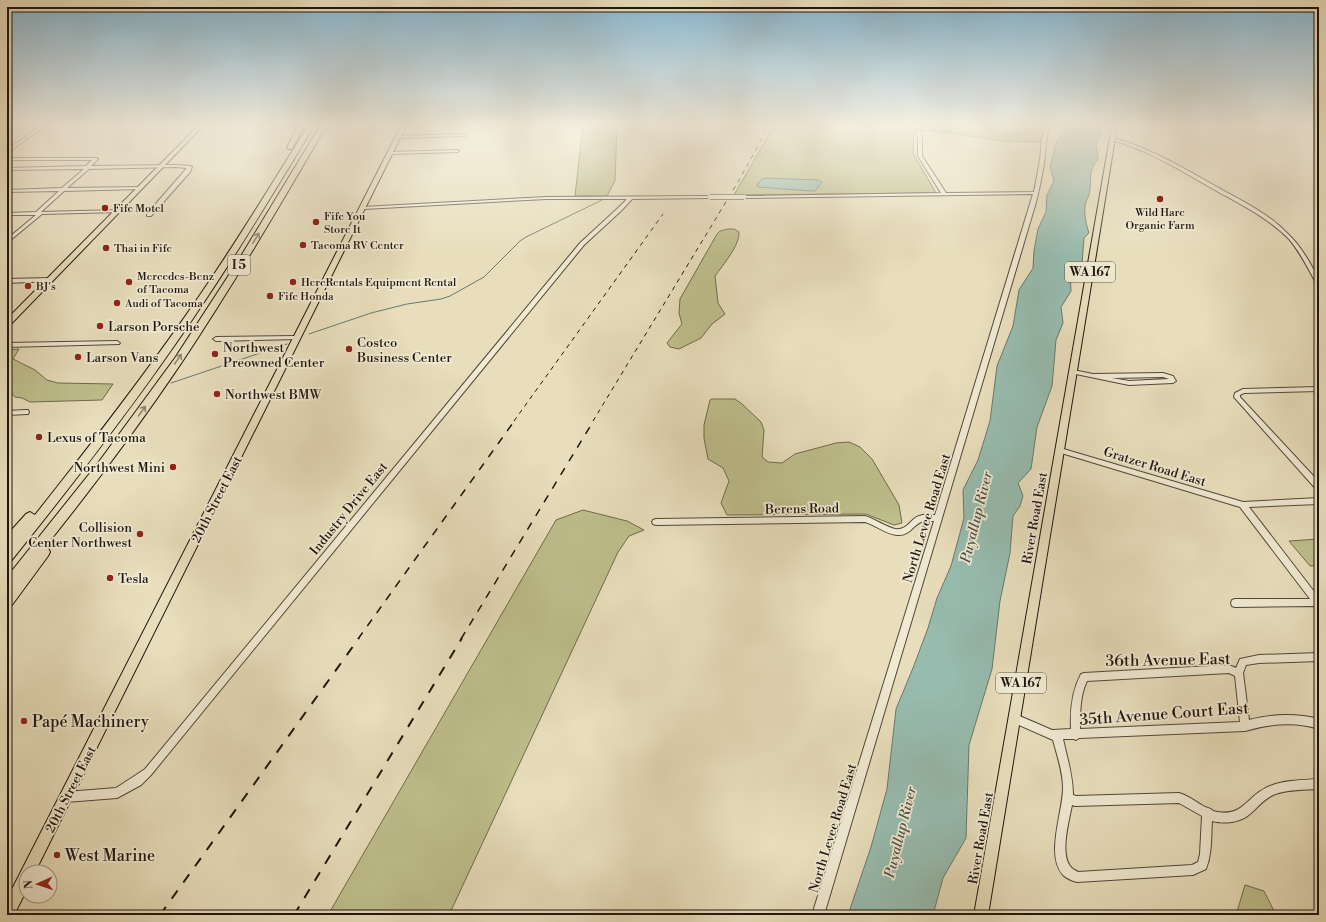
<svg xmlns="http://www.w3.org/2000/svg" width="1326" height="922" viewBox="0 0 1326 922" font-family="'Libre Bodoni',serif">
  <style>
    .green { fill: #bebf8c; stroke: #6e6a4d }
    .water { fill: #97bcaf; stroke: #67796f }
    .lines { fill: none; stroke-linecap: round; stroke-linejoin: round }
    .stream { stroke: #67796f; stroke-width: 1 }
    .minor-casing { stroke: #51473a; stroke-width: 2 }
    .major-casing { stroke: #1f150e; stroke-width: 2 }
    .highway-casing { stroke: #1f150e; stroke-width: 2 }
    .minor { fill: #f0ead3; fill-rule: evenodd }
    .major { fill: #e8debc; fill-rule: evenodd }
    .highway { fill: #e8debc; fill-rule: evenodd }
    .rail-far2 { stroke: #1f150e; stroke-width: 1; stroke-dasharray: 4.5 4.5; stroke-linecap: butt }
    .rail-far1 { stroke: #1f150e; stroke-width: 1.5; stroke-dasharray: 8 8; stroke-linecap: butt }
    .rail { stroke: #1f150e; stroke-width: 2; stroke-dasharray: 10 10; stroke-linecap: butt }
    .minor-bridge-casing { stroke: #51473a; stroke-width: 6; stroke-linecap: butt }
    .minor-bridge { stroke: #f0ead3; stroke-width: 4.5 }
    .oneway { stroke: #8e846e }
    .poi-dot { fill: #8f2418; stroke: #f0ead3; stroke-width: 1.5 }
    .labels { text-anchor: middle; stroke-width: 3.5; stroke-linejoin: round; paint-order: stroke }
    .far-poi-label { font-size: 11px; fill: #1f150e; stroke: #f0ead3; text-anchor: start }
    .shield { fill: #f0ead3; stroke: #5e5549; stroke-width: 1 }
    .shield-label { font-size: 12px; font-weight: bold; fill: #1f150e }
    .poi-label { font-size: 13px; fill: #1f150e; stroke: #f0ead3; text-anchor: start }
    .street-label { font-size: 13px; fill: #1f150e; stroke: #f0ead3 }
    .water-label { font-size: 14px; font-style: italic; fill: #494f46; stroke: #f0ead3 }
    .near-street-label { font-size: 16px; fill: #1f150e; stroke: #f0ead3 }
    .near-poi-label { font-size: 16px; fill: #1f150e; stroke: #f0ead3; text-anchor: start }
  </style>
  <rect width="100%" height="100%" fill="#e8debc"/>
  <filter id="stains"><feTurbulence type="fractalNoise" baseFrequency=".005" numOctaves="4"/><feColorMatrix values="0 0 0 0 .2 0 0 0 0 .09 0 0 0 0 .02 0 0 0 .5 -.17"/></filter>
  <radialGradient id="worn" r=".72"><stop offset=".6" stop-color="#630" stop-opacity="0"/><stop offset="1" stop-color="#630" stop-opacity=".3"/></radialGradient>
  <g class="green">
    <polygon points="583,126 617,126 615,181 607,196 575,196"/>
    <polygon points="774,126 1045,126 1040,142 1003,141 936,131 914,131 913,153 936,193 734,195"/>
    <path d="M728,229H734L739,232C740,245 723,265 715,276L718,303L725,314L712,324L701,338L679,349L670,347L667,343L682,324L679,313L680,299L717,234L720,231Z"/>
    <polygon points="19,349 13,359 35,370 47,380 58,383 113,384 102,400 30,402 22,398 15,397 7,388 7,350"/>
    <polygon points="712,399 735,399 742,404 761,422 764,430 762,457 768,462 782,463 795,454 836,443 849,442 860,447 872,459 899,505 902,523 894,525 866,514 727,515 721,503 729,481 723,468 708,459 704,438 704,425 710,400"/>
    <polygon points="583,510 627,521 644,530 629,536 618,552 449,915 328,915 556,520"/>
    <polygon points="1319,539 1319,566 1310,566 1289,541"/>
    <polygon points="1245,885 1264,891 1276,915 1236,915"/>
  </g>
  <g class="water">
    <path d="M1062,126H1100V137L1096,144L1098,160C1089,167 1091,180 1090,190C1090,195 1086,200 1085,205C1084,215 1086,224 1089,233L1084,238L1082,264L1070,273L1071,291L1061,307L1063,323L1056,340L1052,386L1037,427L1031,469L1018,483L1023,496L1020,506L1013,516L1010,553L1000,601L992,669L969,745L966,838L943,878L933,915H848L871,847L887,789L896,709L913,668L928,628L937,598L951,566L964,518L963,490L978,460L990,421L997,366L1013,326L1019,290L1033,268L1034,251L1038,229L1046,212L1047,195L1054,181L1050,167L1056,143L1062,133Z"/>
    <polygon points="766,178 818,180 822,182 815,191 810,191 758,187 757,185 762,179"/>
  </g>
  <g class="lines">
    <g class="stream">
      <polyline points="996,126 998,129 984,130 993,133 1020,135 1029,130 1040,131"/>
      <polyline points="309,334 371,313 407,304 441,299 450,296 484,277 520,241 526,237 602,200"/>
      <polyline points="171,383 287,344"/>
    </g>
    <g class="minor-casing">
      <g id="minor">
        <polygon points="40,126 45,126 7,153 7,150"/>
        <path d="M1046,126H1050C1045,139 1046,151 1044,163C1041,182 1037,201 1031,219L824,915H812L934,521C930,521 924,520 921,522C912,526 910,536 897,535C885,534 876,525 865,522L656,525L653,524L652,522L653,520L656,519L865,516C875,519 886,527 895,529C907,531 910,519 919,516C924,514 930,515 935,515L1033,194L744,198L742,197L744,196L941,193L918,156V137L916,131L918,130L920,131L922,137V156L946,193L1034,192L1040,160L1042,139Z"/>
        <polygon points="464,134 465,134 465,136 399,138 397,137 399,136"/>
        <path d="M1113,138C1151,148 1183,168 1217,187C1242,201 1268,213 1288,234C1301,246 1310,263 1319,279V285L1316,283C1308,268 1300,252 1289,239C1267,217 1240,204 1213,189C1180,170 1148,150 1112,140L1111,139Z"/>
        <polygon points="458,150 459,151 457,152 391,154 389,153 391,152"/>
        <polygon points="7,158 96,158 98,159 91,166 176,165 190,166 192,167 190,172 151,216 147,216 147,214 187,168 176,167 89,169 67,188 141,187 143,188 141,189 64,191 41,212 119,210 121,211 119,212 42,214 7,243 7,239 36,215 7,215 7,213 36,212 59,191 7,192 7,190 62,188 84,169 7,170 7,168 86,166 92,160 7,160"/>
        <polygon points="710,196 712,197 712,198 632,199 622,210 584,245 151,775 141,785 117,798 66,802 62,801 61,797 62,793 66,792 116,788 133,777 145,769 580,243 618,208 627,199 546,199 364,209 362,209 362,207 546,197"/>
        <polygon points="50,278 53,280 52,281 7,283 7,279"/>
        <polygon points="298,336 300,337 300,339 216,341 213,339 216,337"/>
        <polygon points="117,341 120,343 119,344 7,347 7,343"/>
        <path d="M1073,370L1093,374L1163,373L1173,376L1176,381L1173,383L1129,385L1071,373L1070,372L1071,371ZM1163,377L1169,379L1129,381L1112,378Z"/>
        <polygon points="1319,387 1319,391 1244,393 1240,395 1240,397 1319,482 1319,490 1316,489 1234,397 1235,393 1243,389"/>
        <polygon points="26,410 28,410 29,412 28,414 7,415 7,411"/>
        <polygon points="1058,448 1060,448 1243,502 1319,498 1319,504 1249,507 1319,598 1319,608 1315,606 1235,607 1232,606 1231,603 1232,600 1235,599 1310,599 1240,507 1058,452 1057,450"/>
        <path d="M1319,653V661L1259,663L1246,665L1243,673L1249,720C1271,714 1297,713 1319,719V729C1295,721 1269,724 1245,731L1079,738L1076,740L1074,739H1063C1067,757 1073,776 1073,795L1076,796L1179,793C1189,796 1196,802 1205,807C1208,808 1210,808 1213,811C1244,819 1245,796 1270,786C1285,780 1302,780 1319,779V789C1304,790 1287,789 1273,795C1263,800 1258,807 1250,814C1240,823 1224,824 1212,821C1211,837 1212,854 1206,869L1193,875L1077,882C1073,881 1066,878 1063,875C1045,855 1063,812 1063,788C1063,772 1057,755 1053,740L1012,722L1010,719L1012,716L1015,714L1052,730L1071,729C1070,710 1072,691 1081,674L1084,673L1229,665L1236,668L1240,659L1259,655ZM1229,673L1235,676L1240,722L1080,729C1080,713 1080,695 1087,681ZM1179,803L1202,816L1200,854L1198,862L1192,865L1078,872C1075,870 1072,869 1070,866C1060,852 1069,821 1072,805L1075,806Z"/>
      </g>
    </g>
    <g class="major-casing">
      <g id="major">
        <polygon points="198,126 203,126 10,325 7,325 7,319"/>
        <polygon points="401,126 406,126 35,872 26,872 26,891 14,915 7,915 7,899"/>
        <polygon points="1112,126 1117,126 988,915 974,915"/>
      </g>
    </g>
    <g class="highway-casing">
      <g id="highway">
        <polygon points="298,126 304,126 292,149 288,149 287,148"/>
        <path d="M308,126H314C280,182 246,239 210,293C149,386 81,474 11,561L7,562V535L26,514L30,512L35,515C92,443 148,371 200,295C238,240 272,183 308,126Z"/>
        <path d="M320,126H326C280,206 233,285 182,362C139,426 93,487 45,547L48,548L50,552L48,556L12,605L7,607V577L98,463L175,358L238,261Z"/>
      </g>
    </g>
    <use href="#minor" class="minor"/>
    <use href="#major" class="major"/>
    <use href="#highway" class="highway"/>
    <g class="rail-far2">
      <polyline points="514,421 663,214"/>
      <polyline points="593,421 738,182 769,126"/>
    </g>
    <g class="rail-far1">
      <polyline points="358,639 515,420"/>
      <polyline points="461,639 594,420"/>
    </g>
    <g class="rail">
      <polyline points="160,915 359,638"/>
      <polyline points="294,915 462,638"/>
    </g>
    <g class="minor-bridge-casing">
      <polyline id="minor-bridge" points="710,197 744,197"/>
    </g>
    <use href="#minor-bridge" class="minor-bridge"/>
  </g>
  <defs><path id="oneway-shaft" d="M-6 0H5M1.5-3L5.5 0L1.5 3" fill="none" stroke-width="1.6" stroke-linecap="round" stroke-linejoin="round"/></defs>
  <g class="oneway">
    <use href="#oneway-shaft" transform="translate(256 238) rotate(-58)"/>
    <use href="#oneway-shaft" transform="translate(178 359) rotate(-56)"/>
    <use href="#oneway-shaft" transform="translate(142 411) rotate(-54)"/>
  </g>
  <linearGradient id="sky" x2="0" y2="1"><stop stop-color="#87b7d1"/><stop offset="0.49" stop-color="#f5f0e1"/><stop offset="1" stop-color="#f5f0e1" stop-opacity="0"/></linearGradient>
  <rect width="1326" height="255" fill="url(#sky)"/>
  <g class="poi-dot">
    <circle cx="1160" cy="199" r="4"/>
    <circle cx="105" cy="208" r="4"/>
    <circle cx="316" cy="222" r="4"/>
    <circle cx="303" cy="245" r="4"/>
    <circle cx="106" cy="248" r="4"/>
    <circle cx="129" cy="282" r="4"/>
    <circle cx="293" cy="282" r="4"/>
    <circle cx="28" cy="286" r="4"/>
    <circle cx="270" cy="296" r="4"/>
    <circle cx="117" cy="303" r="4"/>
    <circle cx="100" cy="326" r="4"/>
    <circle cx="349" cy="349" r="4"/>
    <circle cx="215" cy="354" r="4"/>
    <circle cx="78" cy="357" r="4"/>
    <circle cx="217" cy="394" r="4"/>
    <circle cx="39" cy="437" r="4"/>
    <circle cx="173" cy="467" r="4"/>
    <circle cx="140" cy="534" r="4"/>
    <circle cx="110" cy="578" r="4"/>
    <circle cx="24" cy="721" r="4"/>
    <circle cx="57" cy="855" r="4"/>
  </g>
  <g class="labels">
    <g class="far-poi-label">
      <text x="113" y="212">Fife Motel</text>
      <text x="1160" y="216" text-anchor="middle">Wild Hare<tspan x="1160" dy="13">Organic Farm</tspan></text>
      <text x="324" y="220">Fife You<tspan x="324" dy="13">Store It</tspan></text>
      <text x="311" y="249">Tacoma RV Center</text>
      <text x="114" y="252">Thai in Fife</text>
      <text x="137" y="280">Mercedes-Benz<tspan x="137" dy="13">of Tacoma</tspan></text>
      <text x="301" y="286">HercRentals Equipment Rental</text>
      <text x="36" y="290">BJ's</text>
      <text x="278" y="300">Fife Honda</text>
      <text x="125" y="307">Audi of Tacoma</text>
    </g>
    <g class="shield">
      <rect x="228" y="255" width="22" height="20" rx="3"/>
      <rect x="1065" y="262" width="50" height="20" rx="3"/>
      <rect x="996" y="673" width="50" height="20" rx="3"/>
    </g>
    <g class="shield-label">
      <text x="239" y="269">I 5</text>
      <text x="1090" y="276">WA 167</text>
      <text x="1021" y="687">WA 167</text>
    </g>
    <g class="poi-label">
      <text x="108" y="331">Larson Porsche</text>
      <text x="357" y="347">Costco<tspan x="357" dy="15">Business Center</tspan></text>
      <text x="223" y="352">Northwest<tspan x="223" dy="15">Preowned Center</tspan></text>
      <text x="86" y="362">Larson Vans</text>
      <text x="225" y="399">Northwest BMW</text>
      <text x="47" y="442">Lexus of Tacoma</text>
      <text x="165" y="472" text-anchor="end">Northwest Mini</text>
      <text x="132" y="532" text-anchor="end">Collision<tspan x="132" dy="15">Center Northwest</tspan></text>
      <text x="118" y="583">Tesla</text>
    </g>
    <g class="street-label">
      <text transform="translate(1155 466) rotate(17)" y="5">Gratzer Road East</text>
      <text transform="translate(216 499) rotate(-63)" y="5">20th Street East</text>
      <text transform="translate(348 508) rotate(-51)" y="5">Industry Drive East</text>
      <text transform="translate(802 508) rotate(-1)" y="5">Berens Road</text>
      <text transform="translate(926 518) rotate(-73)" y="5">North Levee Road East</text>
      <text transform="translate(1034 518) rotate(-80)" y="5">River Road East</text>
      <text transform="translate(70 789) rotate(-63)" y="5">20th Street East</text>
      <text transform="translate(832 828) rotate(-73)" y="5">North Levee Road East</text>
      <text transform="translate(980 838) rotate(-80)" y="5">River Road East</text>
    </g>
    <g class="water-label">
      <text transform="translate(976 517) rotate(-76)" y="5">Puyallup River</text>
      <text transform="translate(900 832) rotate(-76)" y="5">Puyallup River</text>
    </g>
    <g class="near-street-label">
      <text transform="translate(1168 659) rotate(-1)" y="6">36th Avenue East</text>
      <text transform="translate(1164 713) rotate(-4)" y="6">35th Avenue Court East</text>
    </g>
    <g class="near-poi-label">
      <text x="32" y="727">Papé Machinery</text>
      <text x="65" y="861">West Marine</text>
    </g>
  </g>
  <rect width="1326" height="922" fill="none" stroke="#e8debc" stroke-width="24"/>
  <rect x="8" y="8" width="1310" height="906" fill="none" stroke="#1f150e" stroke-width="2"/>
  <rect x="12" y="12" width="1302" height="898" fill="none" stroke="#1f150e"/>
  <g transform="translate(38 884) rotate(267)"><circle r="19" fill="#f0ead3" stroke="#9c9584"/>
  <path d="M0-3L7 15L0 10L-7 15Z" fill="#8f2418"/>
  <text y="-6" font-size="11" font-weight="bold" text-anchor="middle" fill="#1f150e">N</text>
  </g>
  <rect width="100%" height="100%" filter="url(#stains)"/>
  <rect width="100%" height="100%" fill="url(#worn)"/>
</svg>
